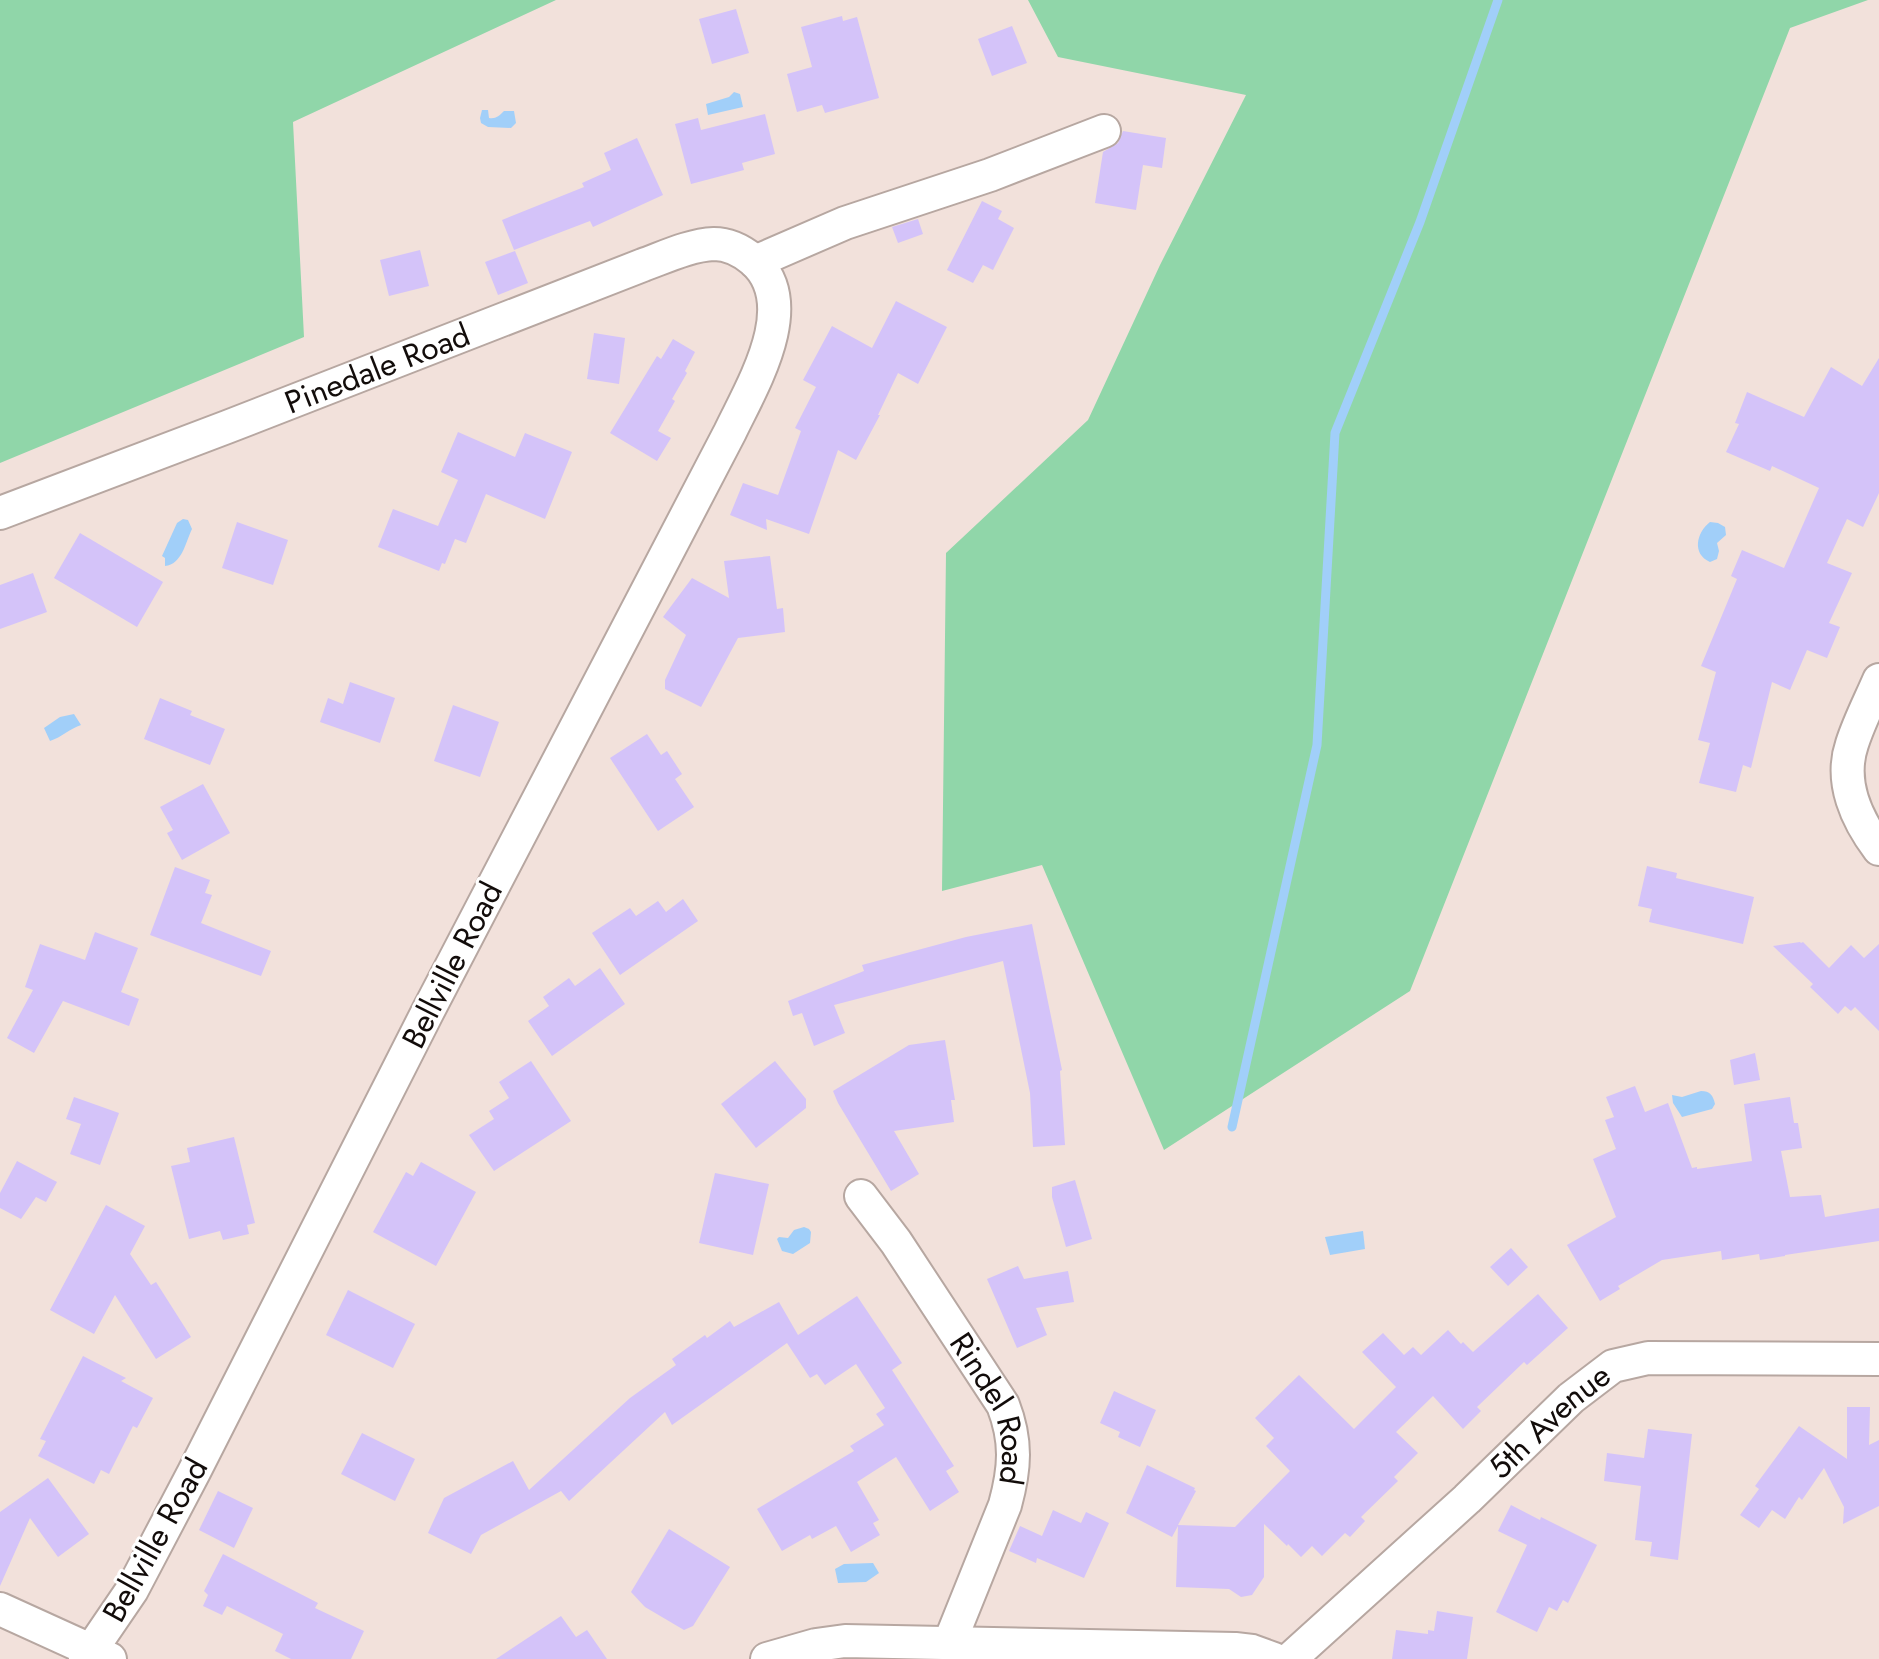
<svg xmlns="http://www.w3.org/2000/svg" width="1879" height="1659" viewBox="0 0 1879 1659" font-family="Jost,sans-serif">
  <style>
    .green { fill: #90d6a9 }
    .water { fill: #a1cff9 }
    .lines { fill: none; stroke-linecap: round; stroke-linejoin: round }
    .stream { stroke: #a1cff9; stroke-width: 9 }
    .building { fill: #d4c3f9 }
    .street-casing { stroke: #b7a7a1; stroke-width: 36 }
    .street { stroke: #fff; stroke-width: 32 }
    .labels { text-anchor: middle; stroke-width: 6; stroke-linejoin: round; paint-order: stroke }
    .street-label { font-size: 32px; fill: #120c0a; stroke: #fff }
  </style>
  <rect width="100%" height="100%" fill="#f2e1db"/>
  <g class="green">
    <polygon points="0,0 556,0 293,122 304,337 0,463"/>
    <polygon points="1028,0 1868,0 1790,28 1410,991 1164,1150 1042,865 942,891 946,553 1088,420 1160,265 1246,95 1058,57"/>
  </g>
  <g class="water">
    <polygon points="734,92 740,94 743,107 708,115 706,104 729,97"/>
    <path d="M482,110H488L489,118C496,119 499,116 504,111H514L516,123L511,128L488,127L481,123L480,118Z"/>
    <path d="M183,519L188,520L192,529C185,544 182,564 165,566V558L162,556L177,523Z"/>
    <path d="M1710,522L1718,523L1725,527L1726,535L1717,543L1719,551L1717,559L1710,562C1692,554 1696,533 1710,522Z"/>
    <path d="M74,714L81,725C69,729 62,737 50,741L44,728L60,717Z"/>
    <path d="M1701,1091C1710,1091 1713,1095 1715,1104L1712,1109L1682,1117L1673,1103L1672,1095L1682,1097Z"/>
    <polygon points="804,1227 809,1229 811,1232 810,1243 793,1254 782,1251 777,1239 779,1237 788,1238 794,1230"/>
    <polygon points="1363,1231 1365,1249 1330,1255 1325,1237"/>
    <polygon points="873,1563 879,1573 866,1582 838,1583 835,1569 844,1564"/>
  </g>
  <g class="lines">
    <polyline class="stream" points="1232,1127 1317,745 1335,433 1420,222 1498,0"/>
  </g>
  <g class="building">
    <polygon points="736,9 749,53 712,64 699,19"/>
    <polygon points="842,16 843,21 857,17 879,98 825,113 822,105 797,112 787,74 812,67 801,27"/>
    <polygon points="1012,26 1027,63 992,76 978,39"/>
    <polygon points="765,114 775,154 742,163 744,170 691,184 675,124 698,118 701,130"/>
    <polygon points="1123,131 1166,138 1162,168 1143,165 1136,210 1095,203 1103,152 1118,143"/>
    <polygon points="637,138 663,195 593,227 590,221 514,250 502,220 584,187 582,183 611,170 604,153"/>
    <polygon points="982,201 1002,211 998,219 1014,228 993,270 983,265 973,283 947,270"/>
    <polygon points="918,219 923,234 898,243 892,227"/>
    <polygon points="420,250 429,286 389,296 380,260"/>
    <polygon points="515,251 528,283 498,295 485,262"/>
    <polygon points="896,301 947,327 918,384 898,373 878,415 880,415 856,460 838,450 809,534 766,519 767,530 730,515 743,483 778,495 801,431 795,428 816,387 803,380 832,326 872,348"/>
    <polygon points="594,333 625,338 619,384 587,379"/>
    <polygon points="673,339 695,352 685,371 687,373 672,399 675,401 658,431 671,438 657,461 610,433 657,356 661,359"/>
    <polygon points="1879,358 1879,493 1863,527 1847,519 1827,563 1852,573 1829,623 1840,627 1827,658 1807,650 1790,690 1772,682 1751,768 1743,765 1736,792 1699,783 1710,743 1698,740 1716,672 1701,666 1737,579 1731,576 1742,550 1784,568 1819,488 1772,466 1770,471 1726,452 1739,424 1735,423 1747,392 1804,417 1831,367 1862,386"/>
    <polygon points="458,432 515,457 525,433 572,452 545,519 486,494 466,543 455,539 445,564 442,563 439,571 378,547 393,509 438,526 458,480 441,472"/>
    <polygon points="237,522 288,540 273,585 222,568"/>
    <polygon points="80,533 163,582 137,627 54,578"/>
    <polygon points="770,556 777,609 783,608 785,632 738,638 701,707 665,689 665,680 686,635 663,617 692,578 729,598 724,561"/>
    <polygon points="33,573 47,612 0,629 0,585"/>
    <polygon points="350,682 395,698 380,743 320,722 328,698 343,704"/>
    <polygon points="160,698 192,711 190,715 225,729 210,765 144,739"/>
    <polygon points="453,705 499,722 480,777 434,761"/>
    <polygon points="647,734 661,755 667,751 682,774 675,779 694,807 658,831 610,758"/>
    <polygon points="203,784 230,833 182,860 167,833 173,830 160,807"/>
    <polygon points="1647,866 1677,873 1676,878 1754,897 1743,944 1649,922 1652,909 1638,906"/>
    <polygon points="175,867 210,880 205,893 212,895 201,923 271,951 261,976 150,935"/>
    <polygon points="683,899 698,921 620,975 592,933 630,908 636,916 658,901 666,912"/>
    <polygon points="1032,924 1062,1070 1060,1071 1065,1145 1033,1147 1030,1093 1003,961 834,1005 845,1033 814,1046 802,1013 793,1016 788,1001 864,971 862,965 966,937"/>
    <polygon points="95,932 138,948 121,992 139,999 129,1026 63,1001 34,1053 7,1038 33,990 25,987 40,944 85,960"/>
    <polygon points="1800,942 1801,943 1803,942 1829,968 1851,945 1864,958 1879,944 1879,1031 1855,1007 1851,1011 1845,1006 1838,1014 1810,987 1813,984 1773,946"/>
    <polygon points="600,968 625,1004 552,1056 528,1021 549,1006 543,997 569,978 575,986"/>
    <polygon points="945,1040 955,1100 951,1100 954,1122 894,1131 919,1174 891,1191 838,1103 833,1091 909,1045"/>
    <polygon points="1755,1053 1760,1080 1734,1085 1730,1060"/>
    <polygon points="531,1061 571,1121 494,1171 469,1135 494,1119 489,1111 509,1098 499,1082"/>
    <polygon points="775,1061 806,1099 806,1108 756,1148 721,1104"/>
    <polygon points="1635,1086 1645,1112 1668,1103 1692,1168 1697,1167 1697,1169 1752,1161 1744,1104 1790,1097 1794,1123 1798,1123 1802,1148 1781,1151 1790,1197 1821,1195 1825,1217 1879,1208 1879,1241 1785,1255 1785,1256 1760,1260 1759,1254 1722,1260 1721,1251 1662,1260 1618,1286 1620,1289 1600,1301 1567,1245 1616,1217 1593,1159 1616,1149 1605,1120 1614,1117 1606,1097"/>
    <polygon points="74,1097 119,1113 100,1165 70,1154 81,1124 66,1119"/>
    <polygon points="234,1137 255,1223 247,1225 249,1234 223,1240 220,1231 189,1239 171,1166 190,1162 187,1148"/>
    <polygon points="17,1161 57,1182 46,1202 36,1197 21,1219 0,1208 0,1193"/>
    <polygon points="421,1162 476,1192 436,1266 373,1232 406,1172 413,1176"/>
    <polygon points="715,1173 769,1184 753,1255 699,1243"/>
    <polygon points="1075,1180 1092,1239 1066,1247 1052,1197 1052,1187"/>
    <polygon points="106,1205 145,1226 130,1254 151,1285 156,1282 191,1337 156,1359 115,1295 94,1334 50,1310"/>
    <polygon points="1511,1248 1528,1267 1508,1286 1490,1267"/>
    <polygon points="1018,1266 1024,1279 1068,1271 1074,1302 1036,1308 1047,1335 1017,1348 987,1279"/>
    <polygon points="348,1290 415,1324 393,1368 326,1335"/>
    <polygon points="1538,1294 1568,1328 1527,1365 1524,1362 1477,1407 1481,1411 1463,1429 1433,1396 1396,1432 1418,1453 1394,1477 1398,1481 1361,1517 1365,1521 1350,1537 1345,1533 1322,1556 1312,1546 1301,1557 1288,1544 1287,1546 1264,1524 1264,1577 1252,1595 1241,1597 1229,1589 1176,1587 1178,1526 1172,1537 1126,1513 1147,1465 1195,1488 1194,1490 1196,1491 1178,1525 1235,1527 1290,1471 1266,1446 1274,1438 1255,1418 1299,1375 1354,1429 1396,1387 1362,1352 1383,1333 1404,1355 1413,1347 1421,1355 1448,1330 1461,1344 1463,1342 1473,1352"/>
    <polygon points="857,1296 902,1363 892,1370 954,1466 946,1471 959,1492 930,1511 896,1457 857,1482 879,1520 873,1523 880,1535 851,1552 836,1526 812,1539 810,1535 782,1551 757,1509 854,1451 850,1446 884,1425 876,1414 885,1408 856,1364 825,1385 817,1374 810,1378 787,1343 672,1425 665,1412 569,1501 561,1491 481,1535 471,1554 428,1533 444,1498 513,1461 529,1490 630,1398 676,1365 672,1359 705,1335 707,1338 730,1321 734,1327 779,1302 798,1335"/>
    <polygon points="83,1356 126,1378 121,1381 153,1398 137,1428 133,1426 109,1474 101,1470 94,1484 38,1456 46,1441 40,1439"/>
    <polygon points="1114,1391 1156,1410 1140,1447 1118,1437 1120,1432 1100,1423"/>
    <polygon points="1847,1407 1870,1407 1869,1445 1879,1440 1879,1506 1843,1524 1844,1507 1824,1468 1802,1500 1799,1497 1785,1519 1772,1510 1759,1528 1740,1515 1759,1489 1755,1486 1799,1426 1847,1459"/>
    <polygon points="1648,1429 1692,1434 1678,1560 1650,1556 1652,1542 1635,1540 1641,1486 1604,1481 1607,1453 1644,1458"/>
    <polygon points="362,1433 415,1459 395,1501 341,1474"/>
    <polygon points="48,1478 89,1534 58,1557 30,1518 0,1586 0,1512"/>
    <polygon points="218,1491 253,1508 234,1548 199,1530"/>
    <polygon points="1511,1505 1540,1520 1541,1517 1597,1545 1568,1603 1563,1600 1557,1611 1549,1607 1537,1632 1496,1612 1527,1545 1498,1531"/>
    <polygon points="1053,1510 1081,1523 1086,1512 1109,1523 1084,1578 1037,1558 1036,1563 1009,1551 1020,1526 1042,1536"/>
    <polygon points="669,1529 730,1567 693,1626 684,1630 645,1607 631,1592"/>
    <polygon points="223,1554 318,1603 315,1608 364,1631 351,1659 291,1659 275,1651 283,1634 227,1606 222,1615 203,1606 208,1595 204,1591"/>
    <polygon points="1437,1611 1473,1617 1467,1659 1392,1659 1396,1630 1428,1634 1428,1630 1434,1631"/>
    <polygon points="561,1616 576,1637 587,1630 607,1659 496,1659"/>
  </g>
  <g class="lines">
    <g class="street-casing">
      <g id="street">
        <polyline points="755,262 845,223 990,175 1104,131"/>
        <path id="s1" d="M0,513L227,427L643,265C665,257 690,245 714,244C729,244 742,251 753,260C803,303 752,386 730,432L427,1013L194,1472L132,1590L85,1659"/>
        <path d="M1879,680C1870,701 1859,722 1852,744C1839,782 1857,820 1879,849"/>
        <path id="s2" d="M861,1196L896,1242L1003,1405C1017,1441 1015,1468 1005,1505L949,1644"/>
        <polyline points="0,1609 110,1659"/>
        <polyline points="767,1659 816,1645 845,1641 1235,1649 1252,1651 1274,1659"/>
        <path id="s3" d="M1290,1659L1467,1499L1571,1398L1613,1366L1648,1358L1879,1359"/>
      </g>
    </g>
    <use href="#street" class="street"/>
  </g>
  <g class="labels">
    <g class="street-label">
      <text dy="11" stroke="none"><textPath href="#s1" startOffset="404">Pinedale Road</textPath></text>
      <text transform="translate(452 965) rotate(-63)" y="11">Bellville Road</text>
      <text dy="11" stroke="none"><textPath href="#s2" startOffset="252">Rindel Road</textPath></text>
      <text dy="11" stroke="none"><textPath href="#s3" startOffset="352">5th Avenue</textPath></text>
      <text transform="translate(155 1540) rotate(-61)" y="11">Bellville Road</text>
    </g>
  </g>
</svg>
